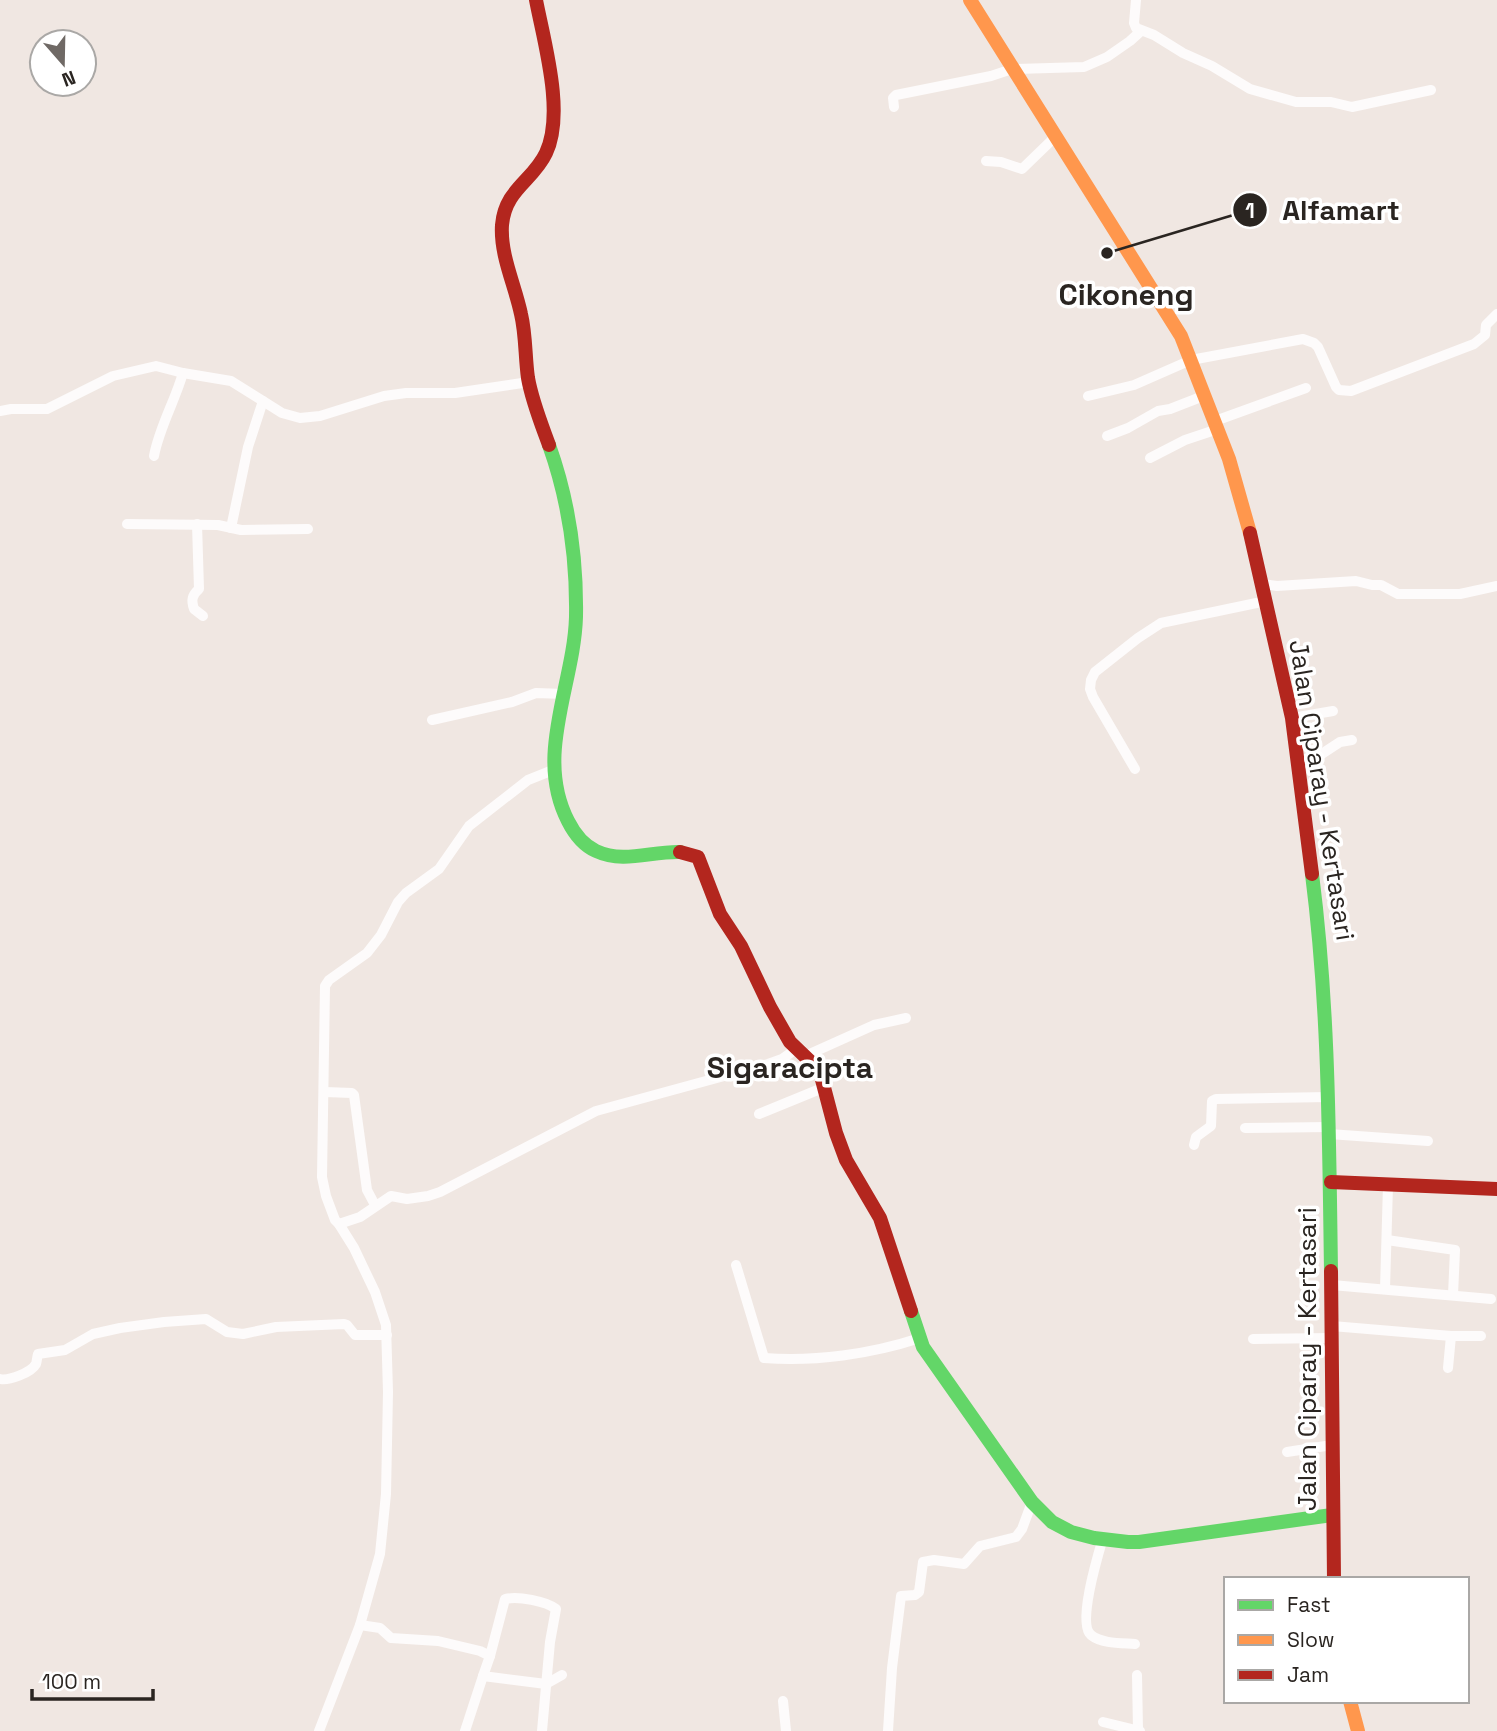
<svg xmlns="http://www.w3.org/2000/svg" width="1497" height="1731" viewBox="0 0 1497 1731" font-family="'Space Grotesk',sans-serif">
  <style>
    .lines { fill: none; stroke-linecap: round; stroke-linejoin: round }
    .street { stroke: #fdfbfb; stroke-width: 10 }
    .fast { stroke: #63d668; stroke-width: 14 }
    .slow { stroke: #ff974d; stroke-width: 14 }
    .jam { stroke: #b3261e; stroke-width: 14 }
    .labels { text-anchor: middle; stroke-width: 7; stroke-linejoin: round; paint-order: stroke }
    .street-label { font-size: 26px; fill: #2a2521; stroke: #fff }
    .quarter-label { font-size: 30px; font-weight: bold; fill: #2a2521; stroke: #fff }
    .leader { fill: none; stroke: #2a2521; stroke-width: 2.5 }
    .callout-dot { fill: #2a2521; stroke: #fff; stroke-width: 2.5 }
    .mark-label { font-size: 21px; text-anchor: middle; font-weight: bold; fill: #fff }
    .callout-label { font-size: 28px; text-anchor: middle; font-weight: bold; fill: #2a2521; stroke: #fff; stroke-width: 7; stroke-linejoin: round; paint-order: stroke }
  </style>
  <rect width="100%" height="100%" fill="#f0e7e2"/>
  <g class="lines">
    <g class="street">
      <polyline points="1136,0 1134,23 1136,28 1154,35 1183,53 1212,66 1250,89 1296,102 1331,102 1352,107 1431,90"/>
      <polyline points="894,107 893,98 896,95 991,76 1012,69 1084,67 1107,57 1130,41 1141,31"/>
      <polyline points="986,161 1001,162 1022,169 1055,137"/>
      <polyline points="1088,396 1134,385 1191,360 1303,339 1314,343 1318,347 1336,387 1339,390 1351,391 1474,344 1485,335 1486,325 1497,314"/>
      <polyline points="0,411 11,409 47,409 113,376 156,366 183,373 231,381 282,413 300,418 320,416 384,396 406,393 455,393 529,382"/>
      <polyline points="1215,421 1306,388"/>
      <polyline points="1107,436 1128,428 1158,411 1170,409 1206,395"/>
      <path d="M154,456C159,428 175,401 183,373"/>
      <polyline points="1150,458 1185,440 1218,429"/>
      <polyline points="127,524 218,525 241,530 308,529"/>
      <path d="M197,524L199,589C192,595 191,600 194,609L203,616"/>
      <polyline points="231,528 248,447 263,401"/>
      <polyline points="1263,584 1277,586 1356,581 1372,585 1381,585 1398,594 1460,594 1497,586"/>
      <polyline points="1292,718 1333,711"/>
      <polyline points="432,720 512,702 536,693 564,694"/>
      <polyline points="1298,759 1314,759 1340,742 1352,740"/>
      <polyline points="1135,769 1093,697 1090,689 1091,680 1095,672 1138,638 1161,623 1266,601"/>
      <polyline points="805,1056 874,1025 906,1018"/>
      <polyline points="325,1092 352,1093 354,1095 367,1190 375,1205"/>
      <polyline points="759,1114 825,1087"/>
      <polyline points="1245,1128 1329,1127"/>
      <polyline points="1329,1134 1428,1141"/>
      <polyline points="1194,1145 1196,1137 1211,1126 1212,1101 1216,1099 1329,1097"/>
      <polyline points="339,1224 360,1217 391,1196 407,1199 428,1196 440,1192 596,1111 768,1064 782,1059 796,1049"/>
      <polyline points="1387,1240 1455,1250 1453,1295"/>
      <path d="M736,1265L764,1358C815,1362 871,1354 920,1338"/>
      <polyline points="1332,1285 1491,1299"/>
      <polyline points="1385,1289 1388,1185"/>
      <polyline points="1332,1326 1451,1336 1481,1336"/>
      <polyline points="1253,1339 1332,1338"/>
      <polyline points="1448,1368 1451,1336"/>
      <path d="M0,1379C8,1381 31,1373 36,1364C37,1361 37,1357 38,1354L65,1350L93,1334L120,1328L164,1322L206,1319L227,1332L243,1334L276,1327L344,1324L347,1325L355,1335H387"/>
      <polyline points="1287,1452 1332,1445"/>
      <path d="M1103,1538C1098,1555 1077,1624 1091,1635C1102,1644 1122,1643 1135,1644"/>
      <polyline points="360,1625 380,1628 391,1638 438,1641 480,1651 490,1656 483,1676 546,1684 562,1675"/>
      <path d="M490,1656L505,1599C518,1596 546,1601 556,1609L550,1642L542,1731"/>
      <polyline points="1137,1675 1138,1730"/>
      <polyline points="783,1701 786,1731"/>
      <polyline points="1103,1722 1140,1731"/>
      <polyline points="319,1731 360,1625 380,1554 386,1494 388,1392 386,1325 375,1292 354,1248 339,1224 335,1220 326,1196 322,1177 325,986 329,980 367,953 381,935 398,902 406,893 439,869 469,826 528,780 553,770"/>
      <polyline points="465,1731 483,1676"/>
      <polyline points="888,1731 892,1668 901,1596 915,1595 919,1592 923,1562 934,1560 964,1564 980,1546 1016,1537 1022,1529 1032,1502"/>
    </g>
    <g class="fast">
      <path d="M549,445C569,501 577,558 576,617C574,685 534,755 568,821C574,833 583,845 596,851C624,864 651,851 680,852"/>
      <path d="M1312,874C1329,1007 1329,1138 1331,1271"/>
      <polyline points="911,1311 923,1347 1032,1502 1052,1522 1071,1532 1094,1538 1128,1542 1139,1542 1332,1515"/>
    </g>
    <g class="slow">
      <polyline points="970,0 1181,336 1229,459 1250,533"/>
      <polyline points="1350,1701 1358,1731"/>
    </g>
    <g class="jam">
      <path d="M536,0C544,42 565,113 546,153C533,181 505,189 502,225C500,255 515,285 521,314C526,335 525,357 528,378C532,401 541,423 549,445"/>
      <polyline points="1250,533 1292,718 1312,874"/>
      <polyline points="680,852 698,857 720,914 741,946 770,1007 790,1042 815,1066 821,1076 836,1133 846,1160 880,1218 911,1311"/>
      <polyline points="1331,1182 1497,1189"/>
      <polyline points="1331,1271 1334,1579"/>
    </g>
  </g>
  <g class="labels">
    <g class="street-label">
      <text transform="translate(1322 790) rotate(81)" y="9">Jalan Ciparay - Kertasari</text>
      <text transform="translate(1307 1359) rotate(-90)" y="9">Jalan Ciparay - Kertasari</text>
    </g>
    <g class="quarter-label">
      <text x="1126" y="305">Cikoneng</text>
      <text x="790" y="1078">Sigaracipta</text>
    </g>
  </g>
  <path class="leader" d="M1107 253L1250 210"/>
  <g class="callout-dot">
    <circle cx="1107" cy="253" r="7"/>
    <circle cx="1250" cy="210" r="18"/>
  </g>
  <g class="mark-label">
    <text x="1250" y="218">1</text>
  </g>
  <g class="callout-label">
    <text x="1341" y="220">Alfamart</text>
  </g>
  <rect x="1224" y="1577" width="245" height="126" fill="#ffffff" stroke="#aaa8a6" stroke-width="2"/>
  <rect x="1238" y="1600" width="35" height="10" fill="#63d668" stroke="#aaa8a6" stroke-width="2"/>
  <text x="1287" y="1612" font-size="21" fill="#2a2521">Fast</text>
  <rect x="1238" y="1635" width="35" height="10" fill="#ff974d" stroke="#aaa8a6" stroke-width="2"/>
  <text x="1287" y="1647" font-size="21" fill="#2a2521">Slow</text>
  <rect x="1238" y="1670" width="35" height="10" fill="#b3261e" stroke="#aaa8a6" stroke-width="2"/>
  <text x="1287" y="1682" font-size="21" fill="#2a2521">Jam</text>
  <g transform="translate(63 63) rotate(160)"><circle r="33" fill="#ffffff" stroke="#aaa8a6" stroke-width="2"/>
  <path d="M0-5L12 26L0 18L-12 26Z" fill="#6f6965"/>
  <text y="-10" font-size="19" font-weight="bold" text-anchor="middle" fill="#2a2521">N</text>
  </g>
  <path d="M32 1689v10h121v-10" fill="none" stroke="#2a2521" stroke-width="3.5"/>
  <text x="42" y="1689" font-size="21" fill="#2a2521" stroke="#ffffff" stroke-width="5" paint-order="stroke">100 m</text>
</svg>
